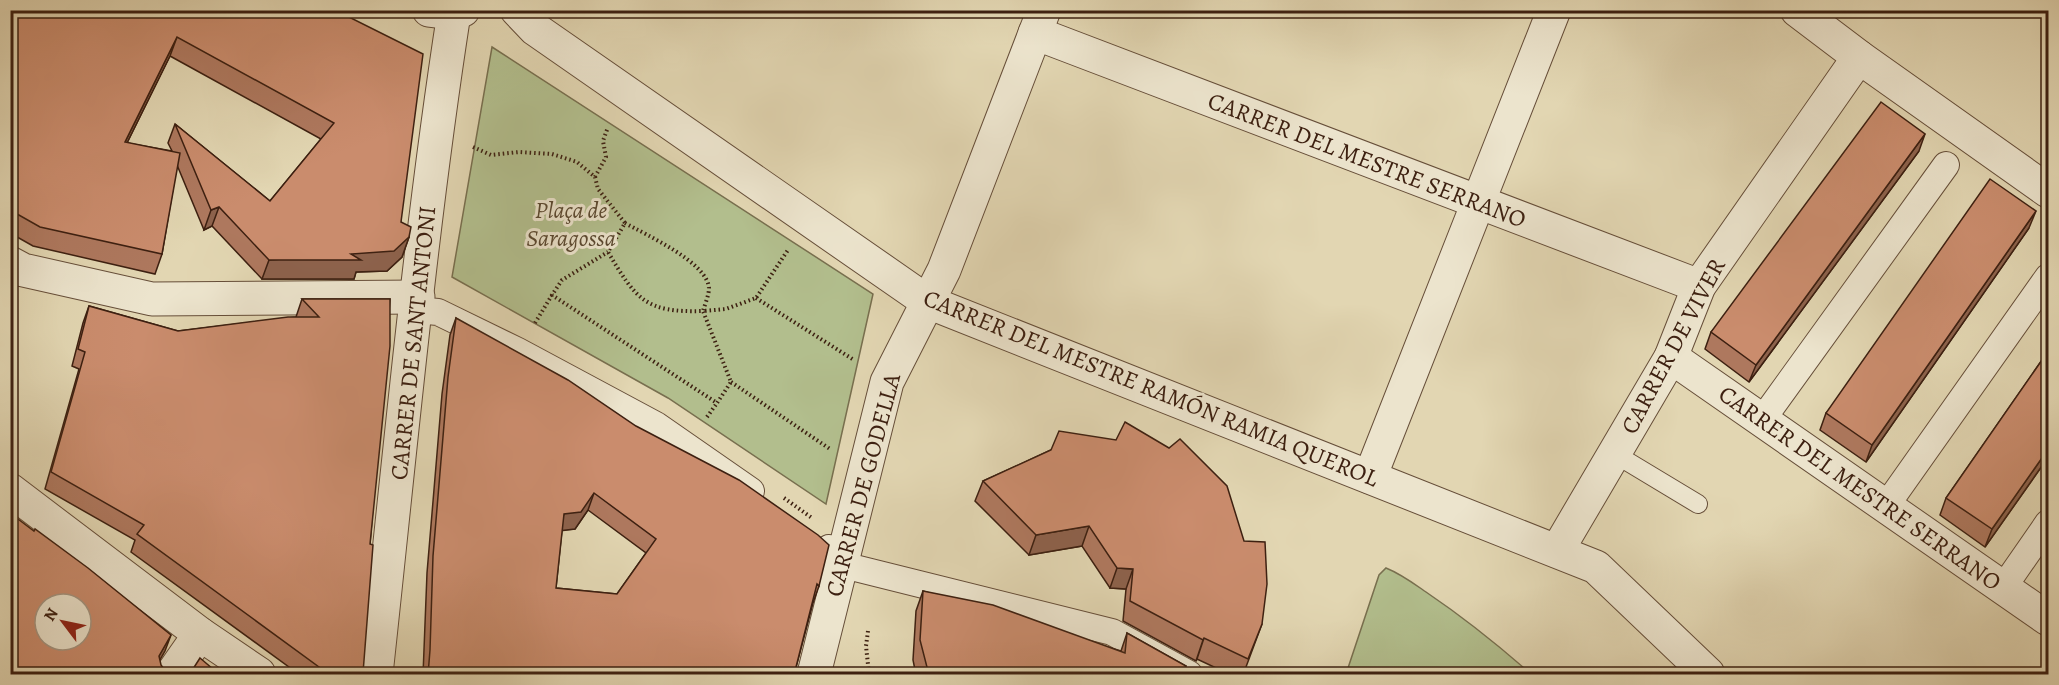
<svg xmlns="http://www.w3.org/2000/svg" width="2059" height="685" viewBox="0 0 2059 685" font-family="Alegreya,serif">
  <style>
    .green { fill: #b2be8d; stroke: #786f4f; stroke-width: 1.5 }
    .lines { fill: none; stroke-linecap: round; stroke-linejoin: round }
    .service-casing { stroke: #664e39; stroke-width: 20 }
    .pedestrian-casing { stroke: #664e39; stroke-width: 28 }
    .minor-casing { stroke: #664e39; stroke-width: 35 }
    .tertiary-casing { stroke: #664e39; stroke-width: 35 }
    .path { stroke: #3d2011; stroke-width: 4; stroke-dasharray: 1.5 3; stroke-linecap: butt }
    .service { stroke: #ece4cd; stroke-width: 18 }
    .pedestrian { stroke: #ece4cd; stroke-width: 26 }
    .minor { stroke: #ece4cd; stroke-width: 33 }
    .tertiary { stroke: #ece4cd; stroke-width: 33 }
    .wall { fill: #ae785e; stroke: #3d2011; stroke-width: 1.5; fill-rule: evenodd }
    .shaded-wall { fill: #8d624c; stroke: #3d2011; stroke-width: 1.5 }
    .building { fill: #ca8c6d; stroke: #3d2011; stroke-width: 1.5; fill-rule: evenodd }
    .labels { text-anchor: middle; stroke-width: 6; stroke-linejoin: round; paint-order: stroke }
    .street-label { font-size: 24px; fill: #3d2011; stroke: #ece4cd }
    .park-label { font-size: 24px; font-style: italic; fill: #5a4830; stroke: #ece4cd }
  </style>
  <rect width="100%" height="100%" fill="#e2d6b2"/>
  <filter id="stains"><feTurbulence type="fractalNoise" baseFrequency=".00333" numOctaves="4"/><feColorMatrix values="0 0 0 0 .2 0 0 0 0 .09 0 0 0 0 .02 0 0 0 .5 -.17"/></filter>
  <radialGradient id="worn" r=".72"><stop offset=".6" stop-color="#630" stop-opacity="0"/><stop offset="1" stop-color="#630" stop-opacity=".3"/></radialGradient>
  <g class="green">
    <polygon points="492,47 873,294 826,504 668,398 452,277"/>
    <path d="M1386,568C1401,574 1413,583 1426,592C1463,617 1498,645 1531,674H1346L1379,575Z"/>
  </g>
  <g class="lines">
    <g class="service-casing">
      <polyline id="service" points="1615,454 1698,504"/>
    </g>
    <g class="pedestrian-casing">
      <g id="pedestrian">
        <polyline points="416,310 438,312 518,351 656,425 751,491"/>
        <polyline points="1762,420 1946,165"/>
        <polyline points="1886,506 2048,277"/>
        <polyline points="829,548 842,560 855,568 1112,632 1189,674"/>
        <polyline points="2003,588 2048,523"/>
      </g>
    </g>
    <g class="minor-casing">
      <g id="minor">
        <polyline points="517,10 535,29 928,302 1596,567 1708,674"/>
        <polyline points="1797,10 1859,57 2048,191"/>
        <polyline points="1035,33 1699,286"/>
        <polyline points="10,263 23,270 152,299 418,297"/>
        <polyline points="1671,357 2048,619"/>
        <polyline points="1370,477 1554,10"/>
        <polyline points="10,490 200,634 259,674"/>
        <polyline points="1557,551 1671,357 1699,286 1859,57"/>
        <polyline points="172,674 200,634"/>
        <path d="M376,674C400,454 420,232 454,13"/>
        <polyline points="814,674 887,382 944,270 1044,10"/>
      </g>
    </g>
    <g class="tertiary-casing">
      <polyline id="tertiary" points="429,10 454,13 463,10"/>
    </g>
    <g class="path">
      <path d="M473,147L491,155L519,152L552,154L577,162L595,177L598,189L625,223L608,252C636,299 645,313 703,311L731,382L717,403L552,295L562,280L608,252"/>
      <polyline points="595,177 606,157 603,141 608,127"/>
      <path d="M625,223C646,235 707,262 709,288C709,295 705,304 703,311L726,309L756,298L788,250"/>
      <polyline points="756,298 854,360"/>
      <polyline points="535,323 552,295"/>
      <polyline points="731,382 830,449"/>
      <polyline points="707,417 717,403"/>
      <polyline points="784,498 812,518"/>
      <polyline points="868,631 866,646 869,674"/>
    </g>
    <use href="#service" class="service"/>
    <use href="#pedestrian" class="pedestrian"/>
    <use href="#minor" class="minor"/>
    <use href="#tertiary" class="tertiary"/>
  </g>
  <g class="wall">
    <path d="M10,10H335L401,222L409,237L402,257L387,271L356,272L354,279H262L212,226L204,230L177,165L162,254L155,274L33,246L10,233ZM170,56L321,139L270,201L175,124L168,143L172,151L127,143Z"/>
    <polygon points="1919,151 1749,382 1705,349 1711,332"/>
    <polygon points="2029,228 1866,462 1820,430 1826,413"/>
    <polygon points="302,299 390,299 370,544 362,675 300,675 131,552 135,540 45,489 79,369 72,366 83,323 89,306 178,331 296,317"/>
    <path d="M456,318L819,586L813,603L794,675H423L427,573L442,394L450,335ZM588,510L646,553L617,594L556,588L562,530L575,529Z"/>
    <polygon points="2049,350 2049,456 1985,547 1940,515 1946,498"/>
    <polygon points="1051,450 1262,624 1243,675 1231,675 1197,659 1196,661 1123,621 1126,589 1110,588 1082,546 1029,555 975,501 983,481"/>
    <polygon points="923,591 1121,651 1127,633 1186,666 1183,675 916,675 913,660 916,611"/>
  </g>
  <g class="shaded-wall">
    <polygon points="177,37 170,56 118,161 125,142"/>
    <polygon points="1925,134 1919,151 1749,382 1756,365"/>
    <polygon points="219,207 212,226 204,230 211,210"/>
    <polygon points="2036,211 2029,228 1866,462 1872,445"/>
    <polygon points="409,237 402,257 387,271 356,272 354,279 262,279 269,260 351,254"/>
    <polygon points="2049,448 2049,456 1985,547 1992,529"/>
    <polygon points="594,493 588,510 575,529 558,531 564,514"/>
    <polygon points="1089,526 1082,546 1029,555 1036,535"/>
    <polygon points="1117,568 1133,569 1126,589 1110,588"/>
    <polygon points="171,635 165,651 153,672 159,656"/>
    <polygon points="1204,638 1197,659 1196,661 1203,640"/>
  </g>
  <g class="building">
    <polygon points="10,10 335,10 423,54 401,222 411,227 409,237 394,251 351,254 361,260 269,260 219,207 211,210 175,124 270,201 334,123 177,37 125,142 180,153 162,254 40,227 10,210"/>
    <polygon points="1881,102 1925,134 1756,365 1711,332"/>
    <polygon points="1990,179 2036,211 1872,445 1826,413"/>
    <polygon points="302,299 390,299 390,346 370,544 373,545 363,673 360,675 330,675 137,534 144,525 51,472 85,352 78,349 89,306 178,331 288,317 319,317"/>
    <path d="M456,318L568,380L636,426L739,480L818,535L829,545L819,586L817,584L794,675H428L430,650L433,556L448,377ZM594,493L656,539L617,594L556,588L564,514L581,512Z"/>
    <polygon points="2049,350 2049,448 1992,529 1946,498"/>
    <polygon points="1125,422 1169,448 1180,439 1227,486 1244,541 1265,542 1267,584 1262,624 1248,659 1204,638 1203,640 1130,601 1133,569 1117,568 1089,526 1036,535 983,481 1051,450 1059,431 1116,440"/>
    <path d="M10,513L34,531L35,529L88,568L171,635L159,656L161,665L167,673L171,675H10ZM45,604H81V640H45Z"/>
    <polygon points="923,591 993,605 1125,653 1127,633 1186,666 1180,675 929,675 920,640"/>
    <polygon points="200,658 220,675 186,675 193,669"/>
  </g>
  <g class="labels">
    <g class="street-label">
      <text transform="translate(1367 160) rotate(21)" y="8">CARRER DEL MESTRE SERRANO</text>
      <text transform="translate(413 343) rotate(-84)" y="8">CARRER DE SANT ANTONI</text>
      <text transform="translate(1673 346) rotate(-62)" y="8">CARRER DE VIVER</text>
      <text transform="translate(1151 388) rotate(22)" y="8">CARRER DEL MESTRE RAMÓN RAMIA QUEROL</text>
      <text transform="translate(863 485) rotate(-75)" y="8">CARRER DE GODELLA</text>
      <text transform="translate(1860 488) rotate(35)" y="8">CARRER DEL MESTRE SERRANO</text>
    </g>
    <g class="park-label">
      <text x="571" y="218">Plaça de<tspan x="571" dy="28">Saragossa</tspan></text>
    </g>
  </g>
  <rect width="2059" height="685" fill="none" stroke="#e2d6b2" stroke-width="36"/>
  <rect x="12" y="12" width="2035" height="661" fill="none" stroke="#3d2011" stroke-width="3"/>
  <rect x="18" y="18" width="2023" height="649" fill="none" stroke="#3d2011" stroke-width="1.5"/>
  <g transform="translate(63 622) rotate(302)"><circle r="28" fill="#ece4cd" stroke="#a69682" stroke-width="1.5"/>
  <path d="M0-4.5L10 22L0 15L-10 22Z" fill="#8f2418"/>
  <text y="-9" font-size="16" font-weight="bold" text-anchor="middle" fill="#3d2011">N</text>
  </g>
  <rect width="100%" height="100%" filter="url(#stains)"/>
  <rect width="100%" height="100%" fill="url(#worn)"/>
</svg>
